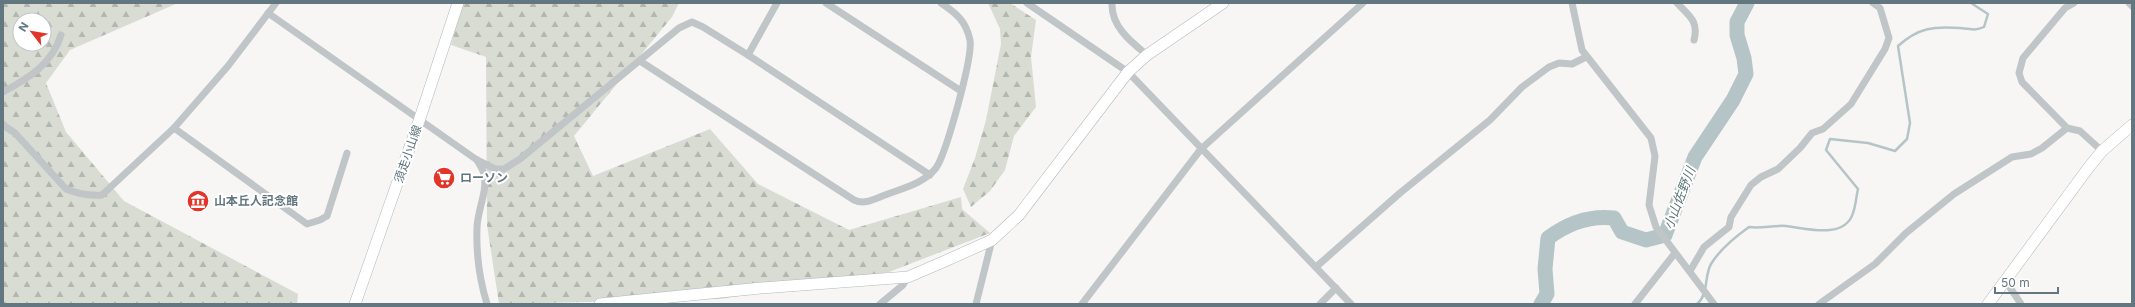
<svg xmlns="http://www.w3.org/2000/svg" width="2135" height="307" viewBox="0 0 2135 307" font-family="Inter,'Noto Sans JP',sans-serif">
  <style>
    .forest { fill: url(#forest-firs); fill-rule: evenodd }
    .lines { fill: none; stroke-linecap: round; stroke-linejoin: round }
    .stream { stroke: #b5c5c7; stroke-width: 2.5 }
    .river { stroke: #b5c5c7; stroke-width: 15 }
    .secondary-casing { stroke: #b2b9bc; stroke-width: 12 }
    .street { stroke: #c0c5c8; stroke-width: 7 }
    .secondary { stroke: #fff; stroke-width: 11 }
    .labels { text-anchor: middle; stroke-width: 4; stroke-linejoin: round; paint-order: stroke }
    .street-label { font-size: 12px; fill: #62777f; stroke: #fff }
    .poi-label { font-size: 12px; font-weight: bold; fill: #62777f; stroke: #fff; text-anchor: start }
    .water-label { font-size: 13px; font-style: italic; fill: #5d777a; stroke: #fff }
  </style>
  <defs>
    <pattern id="forest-firs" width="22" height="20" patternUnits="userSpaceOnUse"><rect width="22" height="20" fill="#d8dcd3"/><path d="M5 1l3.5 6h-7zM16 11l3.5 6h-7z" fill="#b3b7b0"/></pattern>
  </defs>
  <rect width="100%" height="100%" fill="#f7f6f4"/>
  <g class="forest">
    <path d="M3,3H178L70,50L46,83L66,132L124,201L298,294L297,304H3ZM20,20H44V44H20Z"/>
    <polygon points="463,3 679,3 672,17 574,136 593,176 710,129 758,184 849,230 961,197 962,209 990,233 889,272 721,299 499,304 487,225 486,57 451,45"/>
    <polygon points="988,3 1010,3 1036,20 1031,57 1036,107 1014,136 1005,170 990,191 971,207 963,189 975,158 986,120 1001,44 1000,29"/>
  </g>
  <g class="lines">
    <path class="stream" d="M1697,304C1709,294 1704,276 1711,264C1720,249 1735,237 1749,227C1761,229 1773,225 1786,226C1804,228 1845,240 1853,213C1856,205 1856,197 1858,189L1826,150L1830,139L1868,143L1895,151L1907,139L1910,123L1898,46C1918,28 1933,26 1960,28C1969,29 1976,31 1984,27L1988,14L1971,3"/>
    <path class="river" d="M1541,304L1547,294L1545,269L1548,238C1568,223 1589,215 1614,218L1622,232L1646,240L1665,235L1695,157L1733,100L1746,74L1744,58L1737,35V22L1747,3"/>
    <g class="secondary-casing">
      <g id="secondary">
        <polyline points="355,304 419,121 458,3"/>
        <polyline points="600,304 761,288 908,277 943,262 992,240 1019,215 1128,72 1147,55 1223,3"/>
        <polyline points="1988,304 2089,167 2102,151 2132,125"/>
      </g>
    </g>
    <g class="street">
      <polyline points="826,3 961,91"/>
      <polyline points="1027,3 1128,72 1351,304"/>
      <path d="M1112,3C1111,26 1130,41 1147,55"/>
      <polyline points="1572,3 1582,50 1651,138 1655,156 1649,205 1656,227 1714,304"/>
      <path d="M1677,3C1689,16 1699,21 1694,40"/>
      <polyline points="2074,3 2065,8 2023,58 2019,73 2022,82 2067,128 2080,131 2102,151"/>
      <polyline points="2129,3 2132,6"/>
      <polyline points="268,13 477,160 495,169 504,169 520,159 679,28 692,22 703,27 748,55 930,175"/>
      <polyline points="748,55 777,3"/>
      <path d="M640,61L854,200C865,205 874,199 885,195C903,188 923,184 936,168C946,154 973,57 970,40C966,21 956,13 941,3"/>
      <path d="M3,92C29,78 52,64 61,35"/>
      <path d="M3,125L15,133L66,189C78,194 89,196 102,195L174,128L228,66L276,3"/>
      <polyline points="174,128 307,224 320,220 327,216 347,153"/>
      <path d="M477,160C479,164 483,169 484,174C488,191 477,211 477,228C476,256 479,278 487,304"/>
      <polyline points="1316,267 1400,193 1490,120 1522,87 1549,67 1559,63 1572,64 1586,57"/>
      <polyline points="1690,271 1704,247 1729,227 1731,217 1751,185 1761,177 1778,169 1800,148 1812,133 1823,129 1851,104 1885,49 1889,38 1880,8 1873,3"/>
      <polyline points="2005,280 2021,304"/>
      <polyline points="880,304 903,285 908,277"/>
      <polyline points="976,304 992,240"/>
      <polyline points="1082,304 1201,149 1363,3"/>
      <polyline points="1320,304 1336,288"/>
      <polyline points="1635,304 1675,253"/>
      <polyline points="1819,304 1875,264 1906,233 1954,194 2012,157 2031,154 2042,148 2067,128"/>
    </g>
    <use href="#secondary" class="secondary"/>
  </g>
  <defs>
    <g id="supermarket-disc" transform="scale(1.15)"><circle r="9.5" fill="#e23529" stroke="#fff"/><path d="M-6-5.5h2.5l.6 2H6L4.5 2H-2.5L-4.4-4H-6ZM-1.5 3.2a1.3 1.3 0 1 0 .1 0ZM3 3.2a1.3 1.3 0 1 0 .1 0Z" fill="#fff"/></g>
    <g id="museum-disc" transform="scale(1.15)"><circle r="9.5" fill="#e23529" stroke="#fff"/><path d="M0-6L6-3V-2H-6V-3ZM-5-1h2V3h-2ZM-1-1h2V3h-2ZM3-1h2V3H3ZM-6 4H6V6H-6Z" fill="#fff"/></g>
  </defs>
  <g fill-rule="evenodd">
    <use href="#supermarket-disc" x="444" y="178"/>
    <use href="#museum-disc" x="198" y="201"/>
  </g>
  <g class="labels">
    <g class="street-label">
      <text transform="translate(408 154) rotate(-71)" y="4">須走小山線</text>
    </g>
    <g class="poi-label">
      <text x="460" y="182">ローソン</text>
      <text x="214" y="205">山本丘人記念館</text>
    </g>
    <g class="water-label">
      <text transform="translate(1679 198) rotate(-69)" y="5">小山佐野川</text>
    </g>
  </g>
  <rect width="2135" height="307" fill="none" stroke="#62777f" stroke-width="8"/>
  <g transform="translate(32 32) rotate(301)"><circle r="19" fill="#ffffff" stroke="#c0c9cc"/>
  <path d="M0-3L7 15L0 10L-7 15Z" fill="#e23529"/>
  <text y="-6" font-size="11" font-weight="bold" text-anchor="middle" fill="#62777f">N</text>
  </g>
  <path d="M1995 287v6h63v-6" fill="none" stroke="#62777f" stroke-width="2"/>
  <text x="2001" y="287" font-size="12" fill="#62777f" stroke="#ffffff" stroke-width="3" paint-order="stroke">50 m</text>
</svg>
